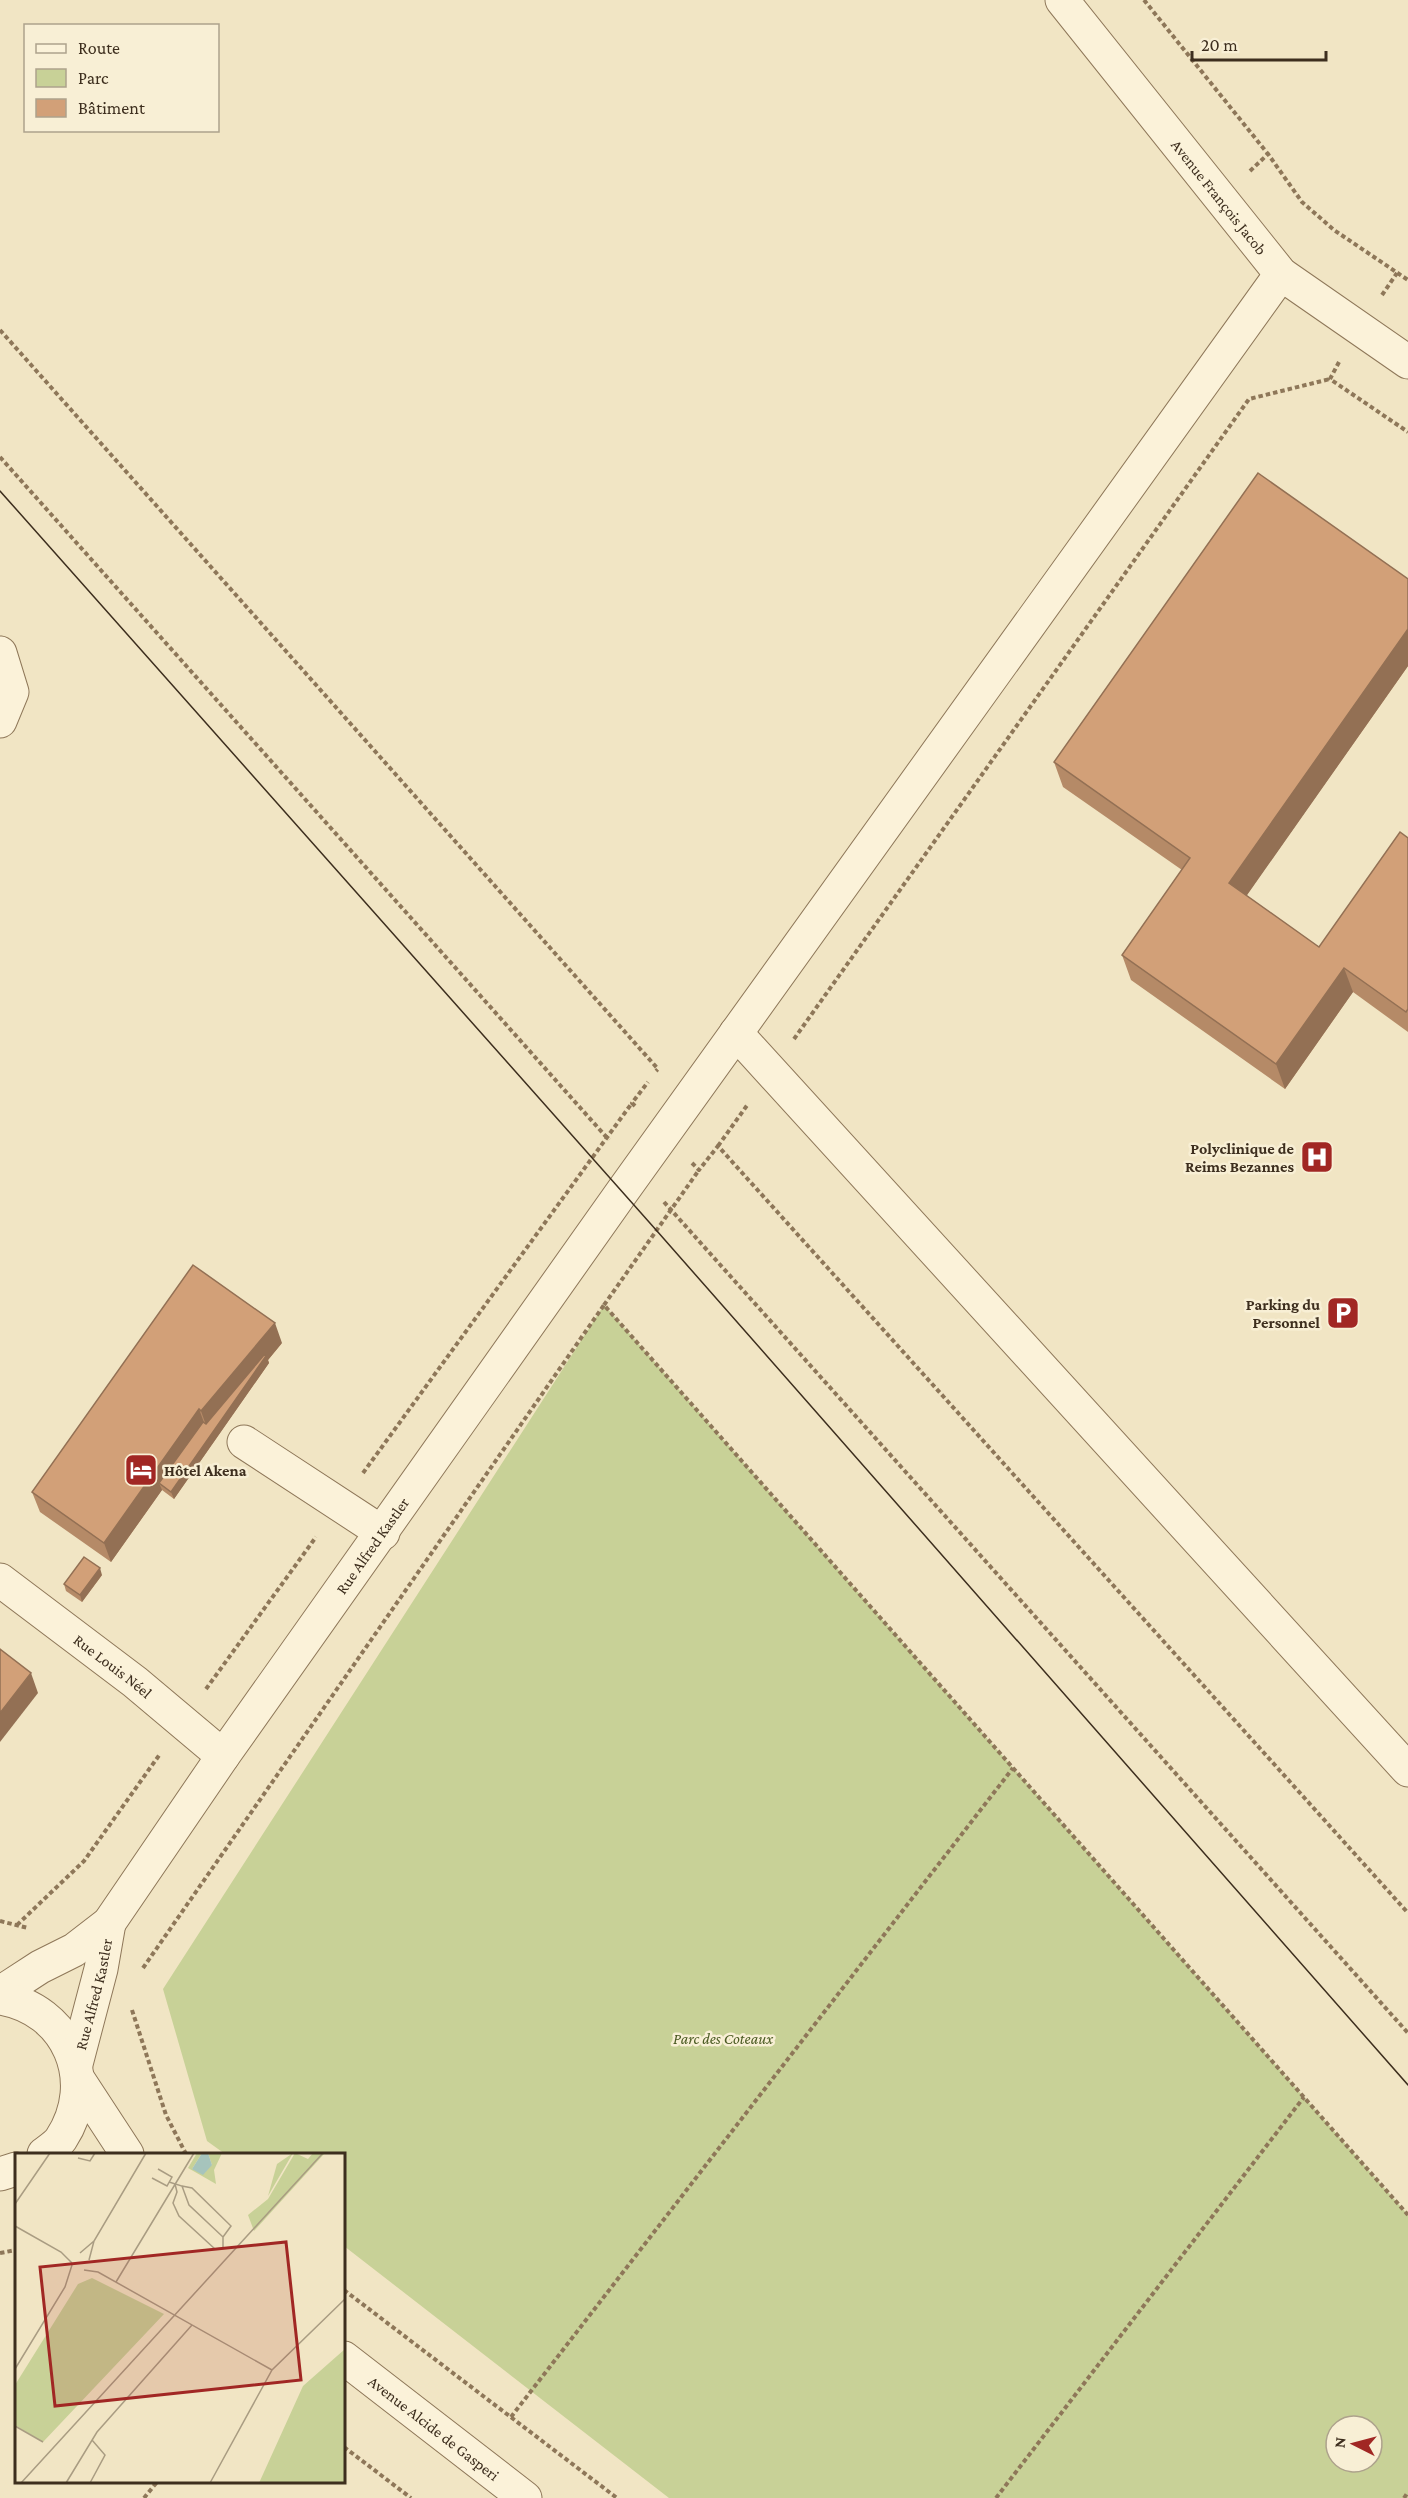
<svg xmlns="http://www.w3.org/2000/svg" width="1408" height="2498" viewBox="0 0 1408 2498" font-family="'Crimson Pro',serif">
  <style>
    .green { fill: #c8d197; fill-rule: evenodd }
    .lines { fill: none; stroke-linecap: round; stroke-linejoin: round }
    .minor-casing { stroke: #8e7759; stroke-width: 35 }
    .path { stroke: #8e7759; stroke-width: 4; stroke-dasharray: 4.5 3; stroke-linecap: butt }
    .minor { stroke: #fbf2d9; stroke-width: 33 }
    .tram { stroke: #3d2e1e; stroke-width: 1.5 }
    .wall { fill: #b58a67 }
    .shaded-wall { fill: #937054 }
    .building { fill: #d2a078; stroke: #937054; stroke-width: 1.5 }
    .labels { text-anchor: middle; stroke-width: 5; stroke-linejoin: round; paint-order: stroke }
    .street-label { font-size: 16px; fill: #3d2e1e; stroke: #f8efd5 }
    .poi-label { font-size: 16px; font-weight: bold; fill: #3d2e1e; stroke: #f8efd5; text-anchor: end }
    .park-label { font-size: 16px; font-style: italic; fill: #4b5b23; stroke: #f8efd5 }
    .inset-road { fill: none; stroke: #a99c82; stroke-width: 1.5 }
    .view { fill: #a12724; fill-opacity: 0.15; stroke: #a12724; stroke-width: 3 }
    .inset-edge { fill: none; stroke: #3d2e1e; stroke-width: 3 }
  </style>
  <rect width="100%" height="100%" fill="#f1e5c4"/>
  <path class="green" d="M604,1305L1408,2215V2498H669L344,2246V2154H225L207,2141L163,1989ZM1336,2426H1372V2462H1336Z"/>
  <g class="lines">
    <g class="minor-casing">
      <g id="minor">
        <path id="s1" d="M1062,0L1281,274L1408,362"/>
        <polyline points="0,653 12,692 0,721"/>
        <polyline points="736,1033 1408,1770"/>
        <polyline points="244,1442 383,1533"/>
        <path id="s2" d="M0,1580L135,1682L223,1756"/>
        <path id="s3" d="M0,1993L40,1967L74,1950L109,1923L223,1756L622,1192L1281,274"/>
        <path d="M0,1998C68,2009 99,2081 61,2139C57,2145 49,2150 44,2154"/>
        <path id="s4" d="M76,2064L101,1969L109,1923"/>
        <polyline points="78,2079 127,2154"/>
        <polyline points="0,2174 16,2169"/>
        <path id="s5" d="M344,2358L525,2498"/>
      </g>
    </g>
    <g class="path">
      <polyline points="1144,0 1268,154"/>
      <polyline points="1250,171 1268,154 1302,202 1334,230 1408,280"/>
      <polyline points="1382,295 1397,273"/>
      <polyline points="0,330 658,1069 656,1071"/>
      <polyline points="1339,362 1330,379 1408,432"/>
      <polyline points="0,457 609,1140"/>
      <polyline points="794,1039 1249,399 1330,379"/>
      <polyline points="635,1106 632,1103 648,1082"/>
      <polyline points="718,1146 748,1104"/>
      <polyline points="692,1163 699,1170 718,1146 1408,1913"/>
      <polyline points="664,1202 1408,2033"/>
      <polyline points="604,1305 699,1170"/>
      <polyline points="363,1473 632,1103"/>
      <polyline points="206,1689 316,1537"/>
      <polyline points="0,1921 28,1928"/>
      <polyline points="17,1925 84,1861 160,1754"/>
      <polyline points="143,1968 604,1305 1408,2215"/>
      <polyline points="132,2010 166,2115 186,2154"/>
      <polyline points="0,2253 16,2250"/>
      <polyline points="344,2290 617,2498"/>
      <polyline points="511,2417 1013,1768"/>
      <polyline points="344,2447 411,2498"/>
      <polyline points="144,2498 157,2482"/>
      <polyline points="996,2498 1304,2097"/>
      <polyline points="1404,2498 1408,2492"/>
    </g>
    <use href="#minor" class="minor"/>
    <polyline class="tram" points="0,491 657,1231 1408,2085"/>
  </g>
  <g class="wall">
    <polygon points="1408,579 1408,666 1246,896 1319,947 1408,838 1408,1032 1353,992 1285,1089 1131,980 1122,955 1182,870 1063,787 1054,762"/>
    <polygon points="282,1343 268,1360 269,1363 174,1499 162,1490 111,1562 40,1512 32,1492"/>
    <polygon points="102,1575 82,1602 66,1591 64,1584"/>
  </g>
  <g class="shaded-wall">
    <polygon points="1408,629 1408,666 1238,908 1229,883"/>
    <polygon points="1344,968 1353,992 1285,1089 1276,1064"/>
    <polygon points="275,1323 282,1343 268,1360 269,1363 174,1499 171,1492 208,1431 201,1411"/>
    <polygon points="199,1409 206,1428 159,1483 162,1490 111,1562 104,1543"/>
    <polygon points="100,1568 102,1575 82,1602 80,1595"/>
    <polygon points="31,1673 38,1693 0,1742 0,1713"/>
  </g>
  <g class="building">
    <polygon points="1258,473 1408,579 1408,629 1229,883 1319,947 1400,832 1408,838 1408,1009 1406,1012 1344,968 1276,1064 1122,955 1190,858 1054,762"/>
    <polygon points="193,1265 275,1323 201,1411 199,1409 104,1543 32,1492"/>
    <polygon points="264,1355 266,1356 171,1492 159,1483 203,1422 206,1424"/>
    <polygon points="84,1557 100,1568 80,1595 64,1584"/>
    <polygon points="0,1649 31,1673 0,1713"/>
  </g>
  <defs>
    <g id="hospital-square" transform="scale(1.725)"><rect x="-9" y="-9" width="18" height="18" rx="4" fill="#a12724" stroke="#f8efd5"/><path d="M-5-5h3v3.5h4V-5h3V5h-3V1.5h-4V5h-3Z" fill="#fff"/></g>
    <g id="parking-square" transform="scale(1.725)"><rect x="-9" y="-9" width="18" height="18" rx="4" fill="#a12724" stroke="#f8efd5"/><path d="M-3.5-5.5H1a3.5 3.5 0 0 1 0 7H-1V5.5H-3.5ZM-1-3.4V-.6H.8a1.4 1.4 0 0 0 0-2.8Z" fill="#fff"/></g>
    <g id="hotel-square" transform="scale(1.725)"><rect x="-9" y="-9" width="18" height="18" rx="4" fill="#a12724" stroke="#f8efd5"/><path d="M-6-4.5h1.5V1H6V5H4.5V3h-9V5H-6ZM-4 0a1.8 1.8 0 1 1 3.6 0ZM.5 0V-2.5h3Q6-2.5 6 0Z" fill="#fff"/></g>
  </defs>
  <g fill-rule="evenodd">
    <use href="#hospital-square" x="1317" y="1157"/>
    <use href="#parking-square" x="1343" y="1313"/>
    <use href="#hotel-square" x="141" y="1470"/>
  </g>
  <g class="labels">
    <g class="street-label">
      <text dy="6" stroke="none"><textPath href="#s1" startOffset="252">Avenue François Jacob</textPath></text>
      <text dy="6" stroke="none"><textPath href="#s3" startOffset="590">Rue Alfred Kastler</textPath></text>
      <text dy="6" stroke="none"><textPath href="#s2" startOffset="142">Rue Louis Néel</textPath></text>
      <text dy="6" stroke="none"><textPath href="#s4" startOffset="72">Rue Alfred Kastler</textPath></text>
      <text dy="6" stroke="none"><textPath href="#s5" startOffset="114">Avenue Alcide de Gasperi</textPath></text>
    </g>
    <g class="poi-label">
      <text x="1294" y="1154">Polyclinique de<tspan x="1294" dy="18">Reims Bezannes</tspan></text>
      <text x="1320" y="1310">Parking du<tspan x="1320" dy="18">Personnel</tspan></text>
      <text x="164" y="1476" text-anchor="start">Hôtel Akena</text>
    </g>
    <g class="park-label">
      <text x="723" y="2044">Parc des Coteaux</text>
    </g>
  </g>
  <g transform="translate(15 2153)">
    <rect width="330" height="330" fill="#f1e5c4"/>
    <path d="M182,0H187L177,16L197,12L193,0H207L199,17L201,31L173,15ZM278,0L253,43L262,11ZM280,0L293,6L298,0H310L239,78L233,62L253,46ZM77,125L149,161L28,289L0,272V232L63,131ZM330,196V330H244L288,233Z" fill="#c8d197"/>
    <path d="M187,0H193L197,12L188,22L177,16Z" fill="#a6c4bc"/>
    <path class="inset-road" d="M63,5L75,8L80,0M137,25L152,33L157,24L143,16M154,29L167,33L174,52L208,84V95L200,96L164,63L158,50L162,39L160,31M167,33L177,35L216,73L208,84M0,51L35,0M0,73L46,99L57,110M65,100L79,88M74,107L79,88L131,0M69,117L83,119L257,217M101,129L179,0M0,216L50,134L57,112M0,273L28,289M6,330L308,0M51,330L82,279L177,172M75,330L90,302L77,287M195,330L257,217L330,146"/>
    <path class="view" d="M271,89L286,227L40,253L25,114Z"/>
    <rect width="330" height="330" class="inset-edge"/>
  </g>
  <rect x="24" y="24" width="195" height="108" fill="#f8efd5" stroke="#ada28c" stroke-width="1.5"/>
  <rect x="36" y="44" width="30" height="9" fill="#fbf2d9" stroke="#ada28c" stroke-width="1.5"/>
  <text x="78" y="54" font-size="18" fill="#3d2e1e">Route</text>
  <rect x="36" y="69" width="30" height="18" fill="#c8d197" stroke="#ada28c" stroke-width="1.5"/>
  <text x="78" y="84" font-size="18" fill="#3d2e1e">Parc</text>
  <rect x="36" y="99" width="30" height="18" fill="#d2a078" stroke="#ada28c" stroke-width="1.5"/>
  <text x="78" y="114" font-size="18" fill="#3d2e1e">Bâtiment</text>
  <g transform="translate(1354 2444) rotate(276)"><circle r="28" fill="#f8efd5" stroke="#ada28c" stroke-width="1.5"/>
  <path d="M0-4.5L10 22L0 15L-10 22Z" fill="#a12724"/>
  <text y="-9" font-size="16" font-weight="bold" text-anchor="middle" fill="#3d2e1e">N</text>
  </g>
  <path d="M1192 51v9h134v-9" fill="none" stroke="#3d2e1e" stroke-width="3"/>
  <text x="1201" y="51" font-size="18" fill="#3d2e1e" stroke="#f8efd5" stroke-width="4.5" paint-order="stroke">20 m</text>
</svg>
